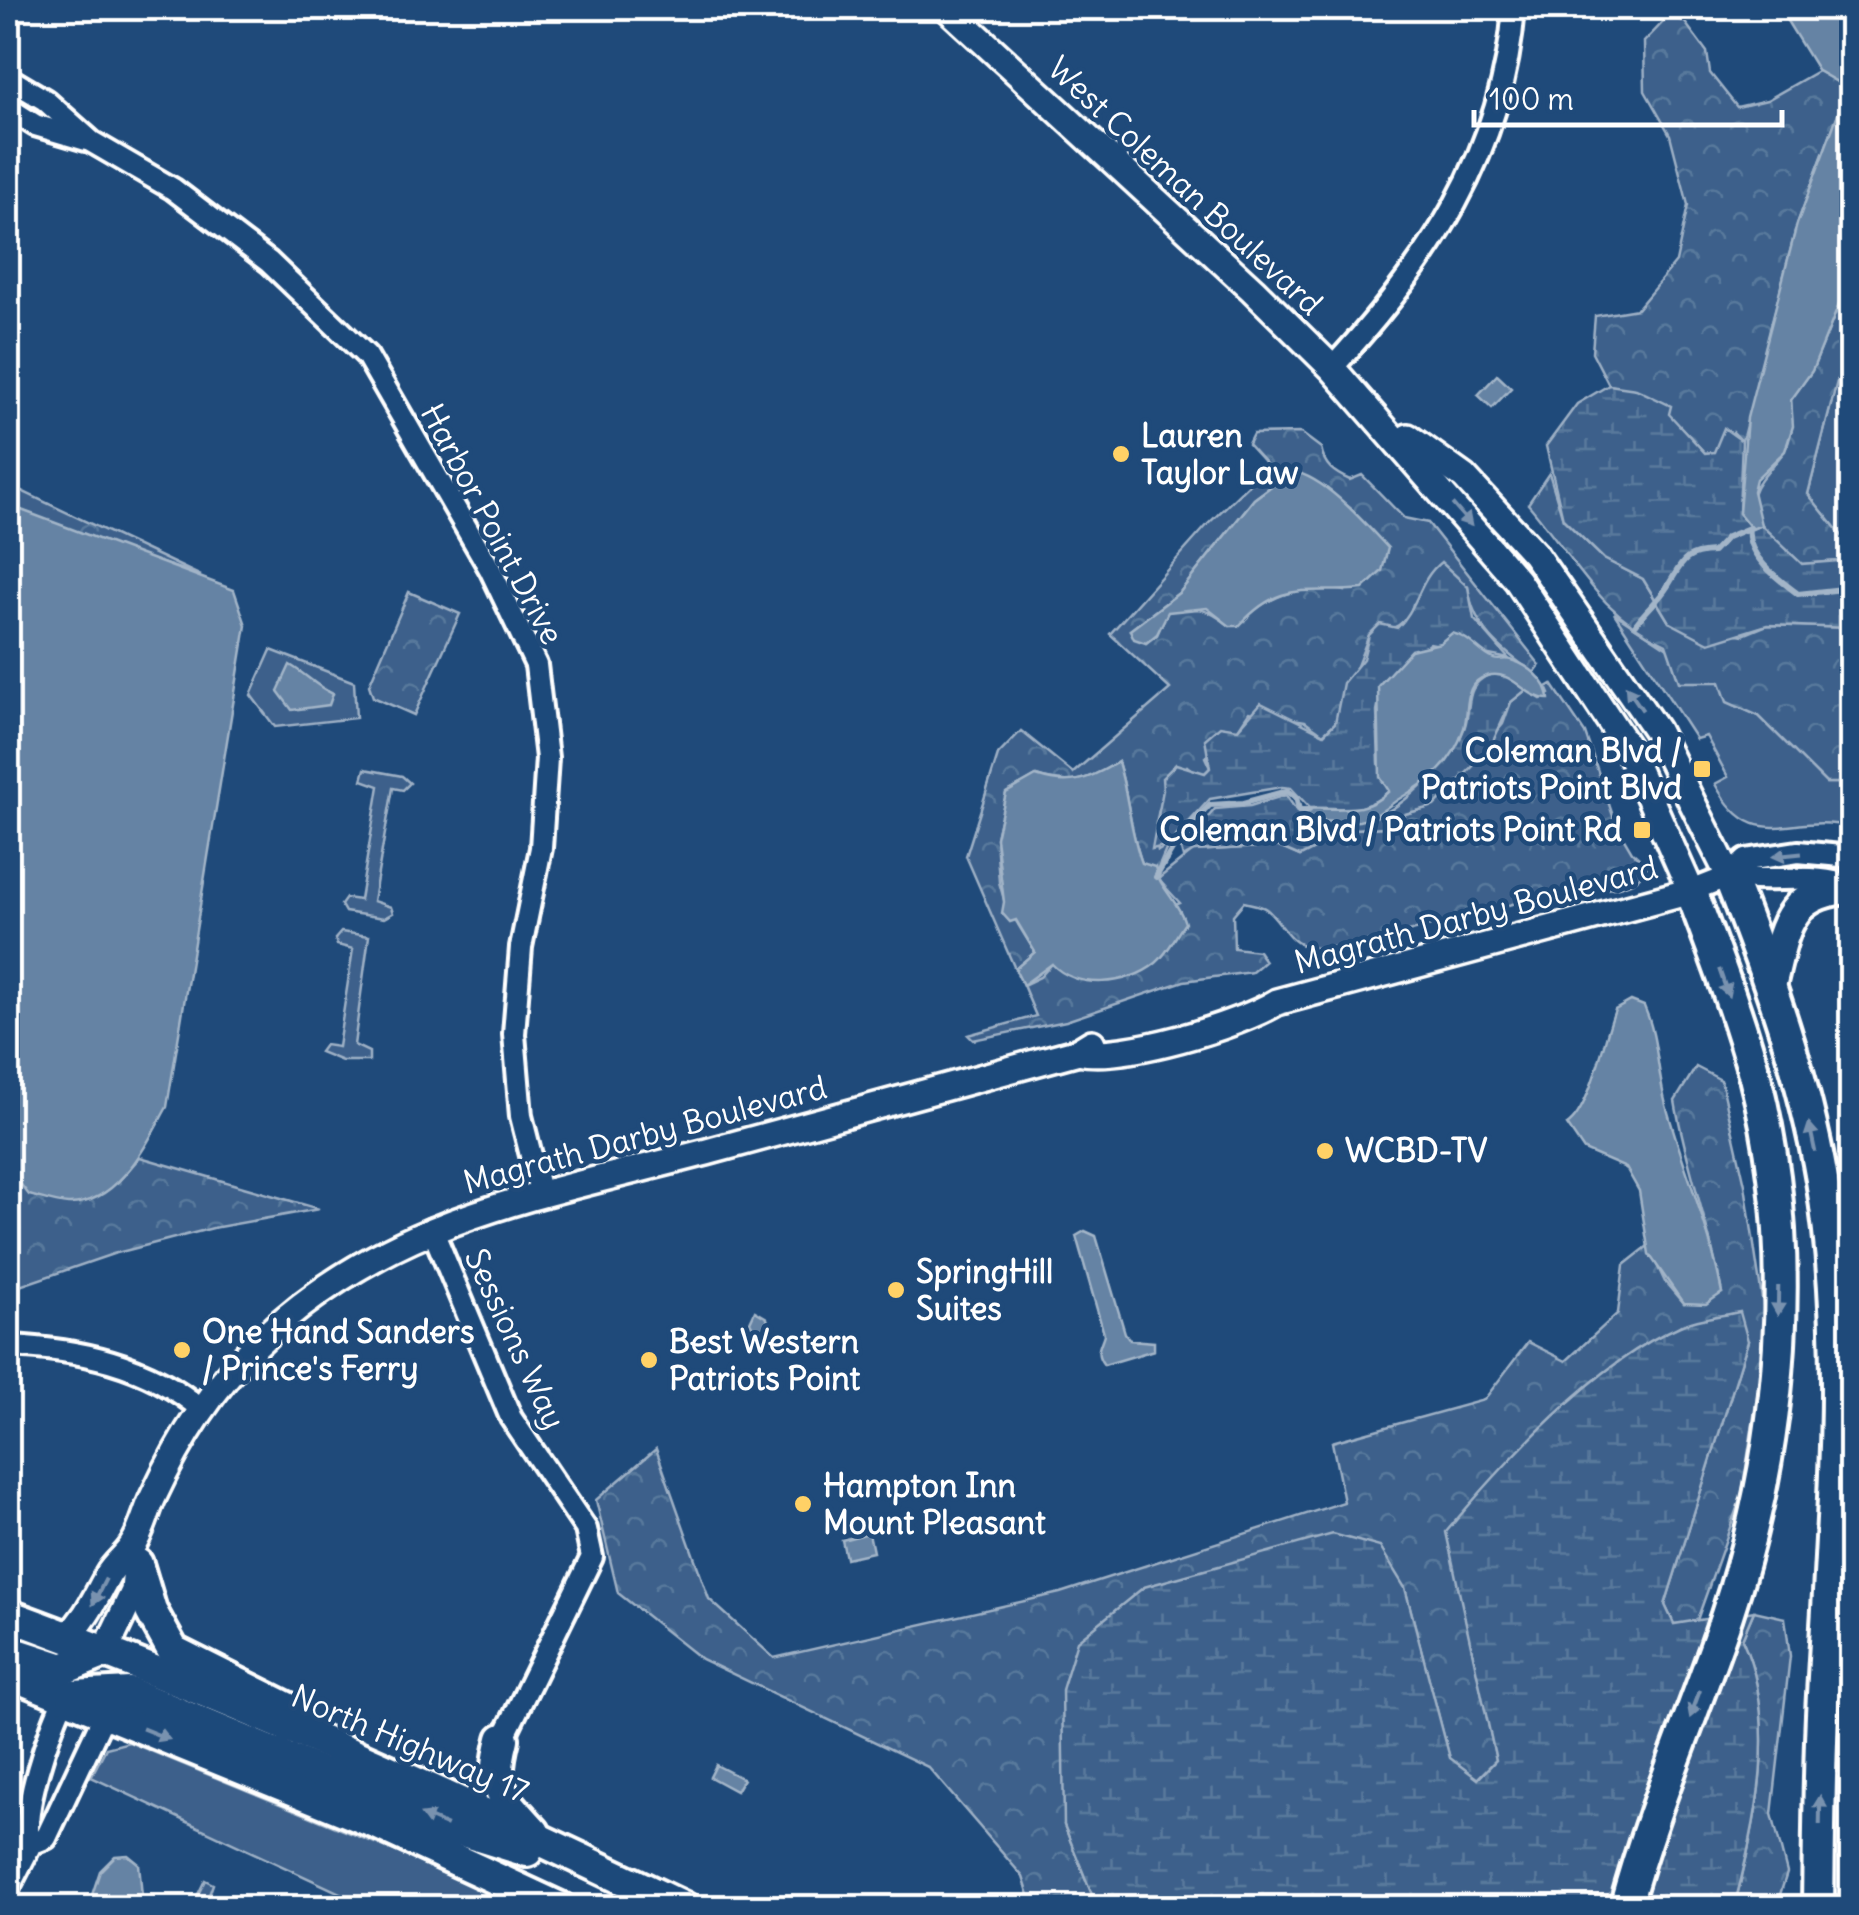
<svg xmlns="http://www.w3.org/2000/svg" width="1859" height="1915" viewBox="0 0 1859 1915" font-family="Delius,sans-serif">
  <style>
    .grass { fill: #3c618b; stroke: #9eb0c5; stroke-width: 2.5 }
    .forest { fill: url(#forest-crowns); stroke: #9eb0c5; stroke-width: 2.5; fill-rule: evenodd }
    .wetland { fill: url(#wetland-marsh); stroke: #9eb0c5; stroke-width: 2.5 }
    .water { fill: #6583a4; stroke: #a3b5c8; stroke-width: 2.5 }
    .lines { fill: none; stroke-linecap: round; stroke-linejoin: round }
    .stream { stroke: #a3b5c8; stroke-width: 6 }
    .minor-casing { stroke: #fff; stroke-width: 28 }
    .major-casing { stroke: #fff; stroke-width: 32 }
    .highway-casing { stroke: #fff; stroke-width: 38 }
    .minor { stroke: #1f4a7a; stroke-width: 20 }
    .major { stroke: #1f4a7a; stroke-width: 25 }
    .highway { stroke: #1f4a7a; stroke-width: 30 }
    .oneway { fill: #7992af }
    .poi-dot { fill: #ffd166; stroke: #1f4a7a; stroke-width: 4 }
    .labels { text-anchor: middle; stroke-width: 9; stroke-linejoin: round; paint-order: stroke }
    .street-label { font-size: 32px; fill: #fff; stroke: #1f4a7a }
    .poi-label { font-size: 32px; font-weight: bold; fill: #fff; stroke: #1f4a7a; text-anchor: start }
  </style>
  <defs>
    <pattern id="forest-crowns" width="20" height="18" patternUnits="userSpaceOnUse" patternTransform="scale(2.5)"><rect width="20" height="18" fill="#3c618b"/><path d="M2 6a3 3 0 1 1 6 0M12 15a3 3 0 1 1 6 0" fill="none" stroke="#59799c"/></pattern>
    <pattern id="wetland-marsh" width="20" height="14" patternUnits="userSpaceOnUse" patternTransform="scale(2.5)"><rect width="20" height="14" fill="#3c618b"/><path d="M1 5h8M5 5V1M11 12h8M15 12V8" fill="none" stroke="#59799c"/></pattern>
  </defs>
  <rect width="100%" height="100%" fill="#1f4a7a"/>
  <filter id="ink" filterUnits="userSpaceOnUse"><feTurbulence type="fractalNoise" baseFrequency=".01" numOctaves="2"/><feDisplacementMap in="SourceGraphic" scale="20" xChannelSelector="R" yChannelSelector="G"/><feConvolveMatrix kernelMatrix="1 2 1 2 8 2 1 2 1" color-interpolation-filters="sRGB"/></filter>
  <g filter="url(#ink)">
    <g class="grass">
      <polygon points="1851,327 1851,547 1808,494"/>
      <path d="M1614,613L1720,682L1728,702L1759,716L1826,783H1851V827C1789,811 1755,857 1715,784L1728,777L1706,736L1696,739Z"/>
      <polygon points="271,650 354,682 356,718 275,727 251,695"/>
      <polygon points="365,769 402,776 410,783 403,790 393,788 373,901 391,907 393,913 384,918 345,912 341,905 346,898 360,900 379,786 362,780"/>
      <polygon points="341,932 369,936 354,1045 369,1052 369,1061 342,1061 320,1052 325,1045 338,1047 353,949 337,945 335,939"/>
      <polygon points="129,1742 475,1884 526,1907 370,1907 91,1777 106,1748"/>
      <polygon points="205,1880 213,1884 208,1898 226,1907 192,1907"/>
    </g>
    <g class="forest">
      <path d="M1668,17L1684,21L1707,52L1710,73L1737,107L1767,100L1818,71L1837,82L1845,95L1797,224L1742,441L1733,432L1714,452L1705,453C1676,422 1652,391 1609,385L1592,352L1595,316L1637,309L1676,262L1688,205L1670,135L1645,91L1644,42Z"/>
      <path d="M1851,275V327L1808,494L1851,547V560L1801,564C1789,552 1771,540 1762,526C1738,490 1765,478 1783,453C1794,437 1792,418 1791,400L1812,371Z"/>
      <path d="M1301,433L1321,448C1324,466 1334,473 1350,480L1362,475L1404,518L1428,523L1540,665L1534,673C1502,651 1473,628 1468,587L1413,604C1408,627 1389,630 1369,635L1335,723L1323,734L1305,721L1249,712L1238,729L1205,757L1210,768L1205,773L1196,774L1187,766C1163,791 1151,815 1158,851L1168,845L1157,871L1142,863C1129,829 1129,796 1118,762C1088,780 1069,787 1036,776L1006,793L996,838L999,882L1005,903L1035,952L1015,969L966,856L998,755L1021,731L1073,773L1170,689L1110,634L1209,523L1268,466L1248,444L1253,434ZM1278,481L1322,486L1354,511L1345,591C1293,582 1271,598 1230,626C1207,608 1197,605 1167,612L1157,635L1146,643L1130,630L1180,592L1254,499Z"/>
      <path d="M1549,473L1563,519L1604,559L1643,579L1669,622L1743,635L1767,625L1851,628V783H1826L1759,716L1727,702L1720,682H1679L1666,644C1597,613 1576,560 1528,504Z"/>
      <polygon points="8,483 13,487 201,576 92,540 8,505"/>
      <polygon points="409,592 460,614 414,715 373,697 369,685"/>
      <path d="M1552,684L1585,733L1616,825L1632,852L1649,867C1630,895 1595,888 1565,892C1511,899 1345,959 1304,946C1286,939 1280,919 1266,909C1261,905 1250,904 1244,902L1233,915L1234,948L1258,951L1265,961L1252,972L1184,981L1066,1021L973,1040L968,1035L1036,1016L1023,985L1040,977L1052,964L1180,903L1158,879L1193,851L1277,846L1300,856L1354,829L1383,827L1405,814L1434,806L1503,724L1511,702L1526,690L1541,699L1550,694L1547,687Z"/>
      <path d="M1696,1067L1721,1080L1745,1185L1767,1332L1742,1494L1696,1623L1674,1624L1665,1605L1748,1341L1681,1325C1585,1386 1519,1445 1447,1532L1496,1760L1477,1779L1450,1759L1405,1588L1064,1825L1097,1907H1033L1023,1877L928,1767L701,1659L618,1593L596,1500L656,1449L709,1599L774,1658L1060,1593L1344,1502L1332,1442L1484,1400L1528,1342L1566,1361L1618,1313L1624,1265L1648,1246L1665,1282L1683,1303L1722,1293C1710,1228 1686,1166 1675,1101Z"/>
      <polygon points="8,1108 12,1173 71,1204 118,1182 140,1157 319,1209 213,1228 113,1254 8,1290"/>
      <path d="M1754,1611L1785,1618L1790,1656L1772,1814L1787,1873L1776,1907L1734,1908C1756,1823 1780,1722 1742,1639Z"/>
      <polygon points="1851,1786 1851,1907 1842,1907 1847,1797"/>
    </g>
    <g class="wetland">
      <polygon points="1609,385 1636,389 1671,406 1669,414 1705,453 1714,452 1724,428 1742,441 1739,513 1752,529 1761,525 1802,564 1851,560 1851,628 1767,625 1709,643 1669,622 1643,579 1604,559 1563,519 1546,446 1577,404"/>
      <path d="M1441,562L1468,587L1474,619L1509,659L1430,643L1383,680L1377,711L1379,763L1389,791C1364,816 1341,806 1310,808L1291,788L1282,787L1210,799L1168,845L1152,849L1163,790L1162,778L1176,764L1205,773L1210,768L1205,739L1220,726L1238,729L1261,703L1324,734L1335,723L1343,683L1363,659L1369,635L1380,624L1397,628C1418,609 1418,580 1441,562Z"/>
      <path d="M1490,674L1508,676L1526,690L1511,702L1489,750L1434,806L1405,814L1383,827L1354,829L1300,856L1277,846L1194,851L1183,857L1181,849L1215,809L1250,806L1286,795L1298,813H1306L1313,821C1332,819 1357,822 1375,817C1404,808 1456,755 1465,726C1472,702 1464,687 1490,674Z"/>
      <path d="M1740,1312L1748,1341L1665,1605L1674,1624L1754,1611L1742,1639C1780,1722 1756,1823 1734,1907H1097L1064,1825L1062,1690L1077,1641L1144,1587L1333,1534L1380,1547L1405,1588L1450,1758L1478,1779L1496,1760L1446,1532C1506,1461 1594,1363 1680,1326C1698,1318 1721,1316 1740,1312Z"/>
    </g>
    <g class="water">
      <polygon points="1779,8 1847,8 1851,23 1844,35 1852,49 1851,275 1812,371 1791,400 1793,426 1785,451 1756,479 1753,491 1761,525 1752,529 1739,513 1747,418 1797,224 1845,95 1837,82 1818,71"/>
      <polygon points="1497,375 1511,388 1492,408 1478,395"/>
      <path d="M1292,471C1326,478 1364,522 1388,548L1382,571L1363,589C1307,595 1282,578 1239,626H1230L1207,608L1168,612L1157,634L1146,643L1134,639L1130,630L1180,592L1254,499Z"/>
      <path d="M8,505L234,590L246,625L167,1107C147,1143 119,1205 68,1204C55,1203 41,1198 29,1195L12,1173L8,1108Z"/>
      <path d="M1452,633C1471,637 1478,652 1494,659C1499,661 1505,658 1511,660C1528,665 1548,680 1549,699C1526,700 1512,668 1487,676C1462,683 1470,709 1464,728C1452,766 1430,780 1399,799C1385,808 1376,818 1359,821C1344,823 1328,821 1313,821L1302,809C1335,806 1363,817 1389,791L1380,777L1378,686L1411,650L1440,643Z"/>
      <path d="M290,665C306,674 315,686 333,694L329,705L292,710L278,691Z"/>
      <path d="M1118,762C1129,796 1129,829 1142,863L1155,867C1159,888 1179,901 1185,923C1176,935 1168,953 1156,963C1128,986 1076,990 1052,964L1023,985L1015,969L1035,952L1016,920L1010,922L1002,913L1004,902L996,838L1006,793L1036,776C1070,787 1088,780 1118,762Z"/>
      <path d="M1631,1001L1644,1006C1658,1037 1657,1072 1666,1105C1683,1168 1710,1228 1722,1293L1706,1304L1683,1303L1649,1254L1639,1191L1626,1168L1584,1150L1567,1125C1590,1111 1604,1037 1615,1010Z"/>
      <path d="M1085,1231L1096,1236L1125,1333L1130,1340L1154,1342V1350L1104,1365C1094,1352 1100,1348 1104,1334L1076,1236Z"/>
      <polygon points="755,1311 767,1318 770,1335 766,1341 759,1339 750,1322"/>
      <polygon points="869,1533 873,1552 846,1558 842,1540"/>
      <polygon points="716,1765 743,1779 736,1791 710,1777"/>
      <polygon points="128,1855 139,1864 143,1907 88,1907 100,1871 115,1856"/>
    </g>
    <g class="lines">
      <g class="stream">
        <path d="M1636,624C1645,611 1659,600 1667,587C1682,564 1682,553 1713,552L1727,537L1749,528C1745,555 1778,579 1798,594L1852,588"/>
        <polyline points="1156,877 1180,836 1210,805 1243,803 1287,791 1296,797 1299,810 1309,810"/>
      </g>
      <g class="minor-casing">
        <g id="minor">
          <polyline points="8,78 45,100 92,142 173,189 269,262 367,356 490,569 536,665 547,758 541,848 521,947 514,1034 521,1116 540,1191"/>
          <polyline points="8,108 35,125 86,140"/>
          <path d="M1332,368C1429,263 1503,154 1514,8"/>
          <path d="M1729,876C1766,884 1804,873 1841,884"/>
          <polyline points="1691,891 1729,876 1746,860 1798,852 1852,857"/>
          <polyline points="432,1229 511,1418 586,1529 592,1557 503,1739"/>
          <path d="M8,1346C77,1349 148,1363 202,1410"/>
          <path d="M31,1844C18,1818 51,1724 65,1697"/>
          <polyline points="8,1889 31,1844 46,1838 105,1713"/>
        </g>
      </g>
      <g class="major-casing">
        <g id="major">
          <path d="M947,8L1253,290L1332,368L1517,580L1627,747L1691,891L1277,1002C1240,1025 1121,1061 1079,1051"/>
          <polyline points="1408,437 1464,477 1534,553 1656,730 1729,876"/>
          <path d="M67,1637C87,1618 95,1598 108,1575C115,1563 126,1556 132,1546C142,1532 146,1512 153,1497C178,1443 211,1389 254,1347C387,1216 542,1196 714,1150C836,1117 957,1084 1079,1051L1092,1043"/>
          <polyline points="105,1652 134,1591 136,1567"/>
        </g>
      </g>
      <g class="highway-casing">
        <g id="highway">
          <path d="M1729,876C1768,975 1804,1075 1822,1180C1850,1350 1832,1525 1823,1695C1819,1766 1819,1837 1818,1908"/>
          <path d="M1771,982C1784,929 1787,890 1852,888"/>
          <polyline points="137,1564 151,1611 173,1651 305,1717"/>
          <path d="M8,1615C238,1699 463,1802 684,1908"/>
          <polyline points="8,1651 63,1669 105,1652"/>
          <polyline points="8,1673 376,1823 560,1908"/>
          <polyline points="73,1696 130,1693 456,1829 527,1851"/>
          <path d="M503,1739C490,1790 501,1795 534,1832"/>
          <path d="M1625,1908C1652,1808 1694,1713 1727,1615C1783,1446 1800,1250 1755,1077C1738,1014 1714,952 1691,891"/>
        </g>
      </g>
      <use href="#minor" class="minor"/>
      <use href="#major" class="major"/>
      <use href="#highway" class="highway"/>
    </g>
    <defs><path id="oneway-solid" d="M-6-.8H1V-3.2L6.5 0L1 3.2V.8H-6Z" transform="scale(2.5)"/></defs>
    <g class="oneway">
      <use href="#oneway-solid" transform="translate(1462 515) rotate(49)"/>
      <use href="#oneway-solid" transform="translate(1634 698) rotate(-125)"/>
      <use href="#oneway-solid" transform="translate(1787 855) rotate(174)"/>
      <use href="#oneway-solid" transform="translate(1724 983) rotate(71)"/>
      <use href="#oneway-solid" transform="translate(1812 1137) rotate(-102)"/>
      <use href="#oneway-solid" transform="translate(1778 1301) rotate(91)"/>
      <use href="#oneway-solid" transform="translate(99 1592) rotate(117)"/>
      <use href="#oneway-solid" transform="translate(1695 1704) rotate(110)"/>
      <use href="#oneway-solid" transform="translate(156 1734) rotate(22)"/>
      <use href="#oneway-solid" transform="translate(1820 1810) rotate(-89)"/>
      <use href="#oneway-solid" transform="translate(434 1820) rotate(-157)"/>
    </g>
  </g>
  <g class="poi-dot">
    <circle cx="1121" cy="454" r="10"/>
    <rect x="1692" y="759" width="20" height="20" rx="5"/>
    <rect x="1632" y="820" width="20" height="20" rx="5"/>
    <circle cx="1325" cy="1151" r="10"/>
    <circle cx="896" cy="1290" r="10"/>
    <circle cx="182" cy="1350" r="10"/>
    <circle cx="649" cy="1360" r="10"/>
    <circle cx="803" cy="1504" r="10"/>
  </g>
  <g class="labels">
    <g class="street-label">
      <text transform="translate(1185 186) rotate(43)" y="11">West Coleman Boulevard</text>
      <text transform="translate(492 524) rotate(62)" y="11">Harbor Point Drive</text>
      <text transform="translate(1476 915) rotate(-15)" y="11">Magrath Darby Boulevard</text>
      <text transform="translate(645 1135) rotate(-15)" y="11">Magrath Darby Boulevard</text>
      <text transform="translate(515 1339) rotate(65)" y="11">Sessions Way</text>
      <text transform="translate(410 1744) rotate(23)" y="11">North Highway 17</text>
    </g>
    <g class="poi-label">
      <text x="1141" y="447">Lauren<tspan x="1141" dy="37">Taylor Law</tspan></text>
      <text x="1682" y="762" text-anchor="end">Coleman Blvd /<tspan x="1682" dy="37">Patriots Point Blvd</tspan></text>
      <text x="1622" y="841" text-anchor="end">Coleman Blvd / Patriots Point Rd</text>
      <text x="1345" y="1162">WCBD-TV</text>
      <text x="916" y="1283">SpringHill<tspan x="916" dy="37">Suites</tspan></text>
      <text x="202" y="1343">One Hand Sanders<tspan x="202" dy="37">/ Prince's Ferry</tspan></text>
      <text x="669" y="1353">Best Western<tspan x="669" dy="37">Patriots Point</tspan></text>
      <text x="823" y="1497">Hampton Inn<tspan x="823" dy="37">Mount Pleasant</tspan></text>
    </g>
  </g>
  <rect width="1859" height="1915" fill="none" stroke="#1f4a7a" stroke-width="40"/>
  <rect x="20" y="20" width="1819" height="1875" fill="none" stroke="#fff" stroke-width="4" filter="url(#ink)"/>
  <path d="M1474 110v15h308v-15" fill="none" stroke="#ffffff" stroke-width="5"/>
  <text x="1489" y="110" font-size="30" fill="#ffffff" stroke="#1f4a7a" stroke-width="8" paint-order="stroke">100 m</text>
</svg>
